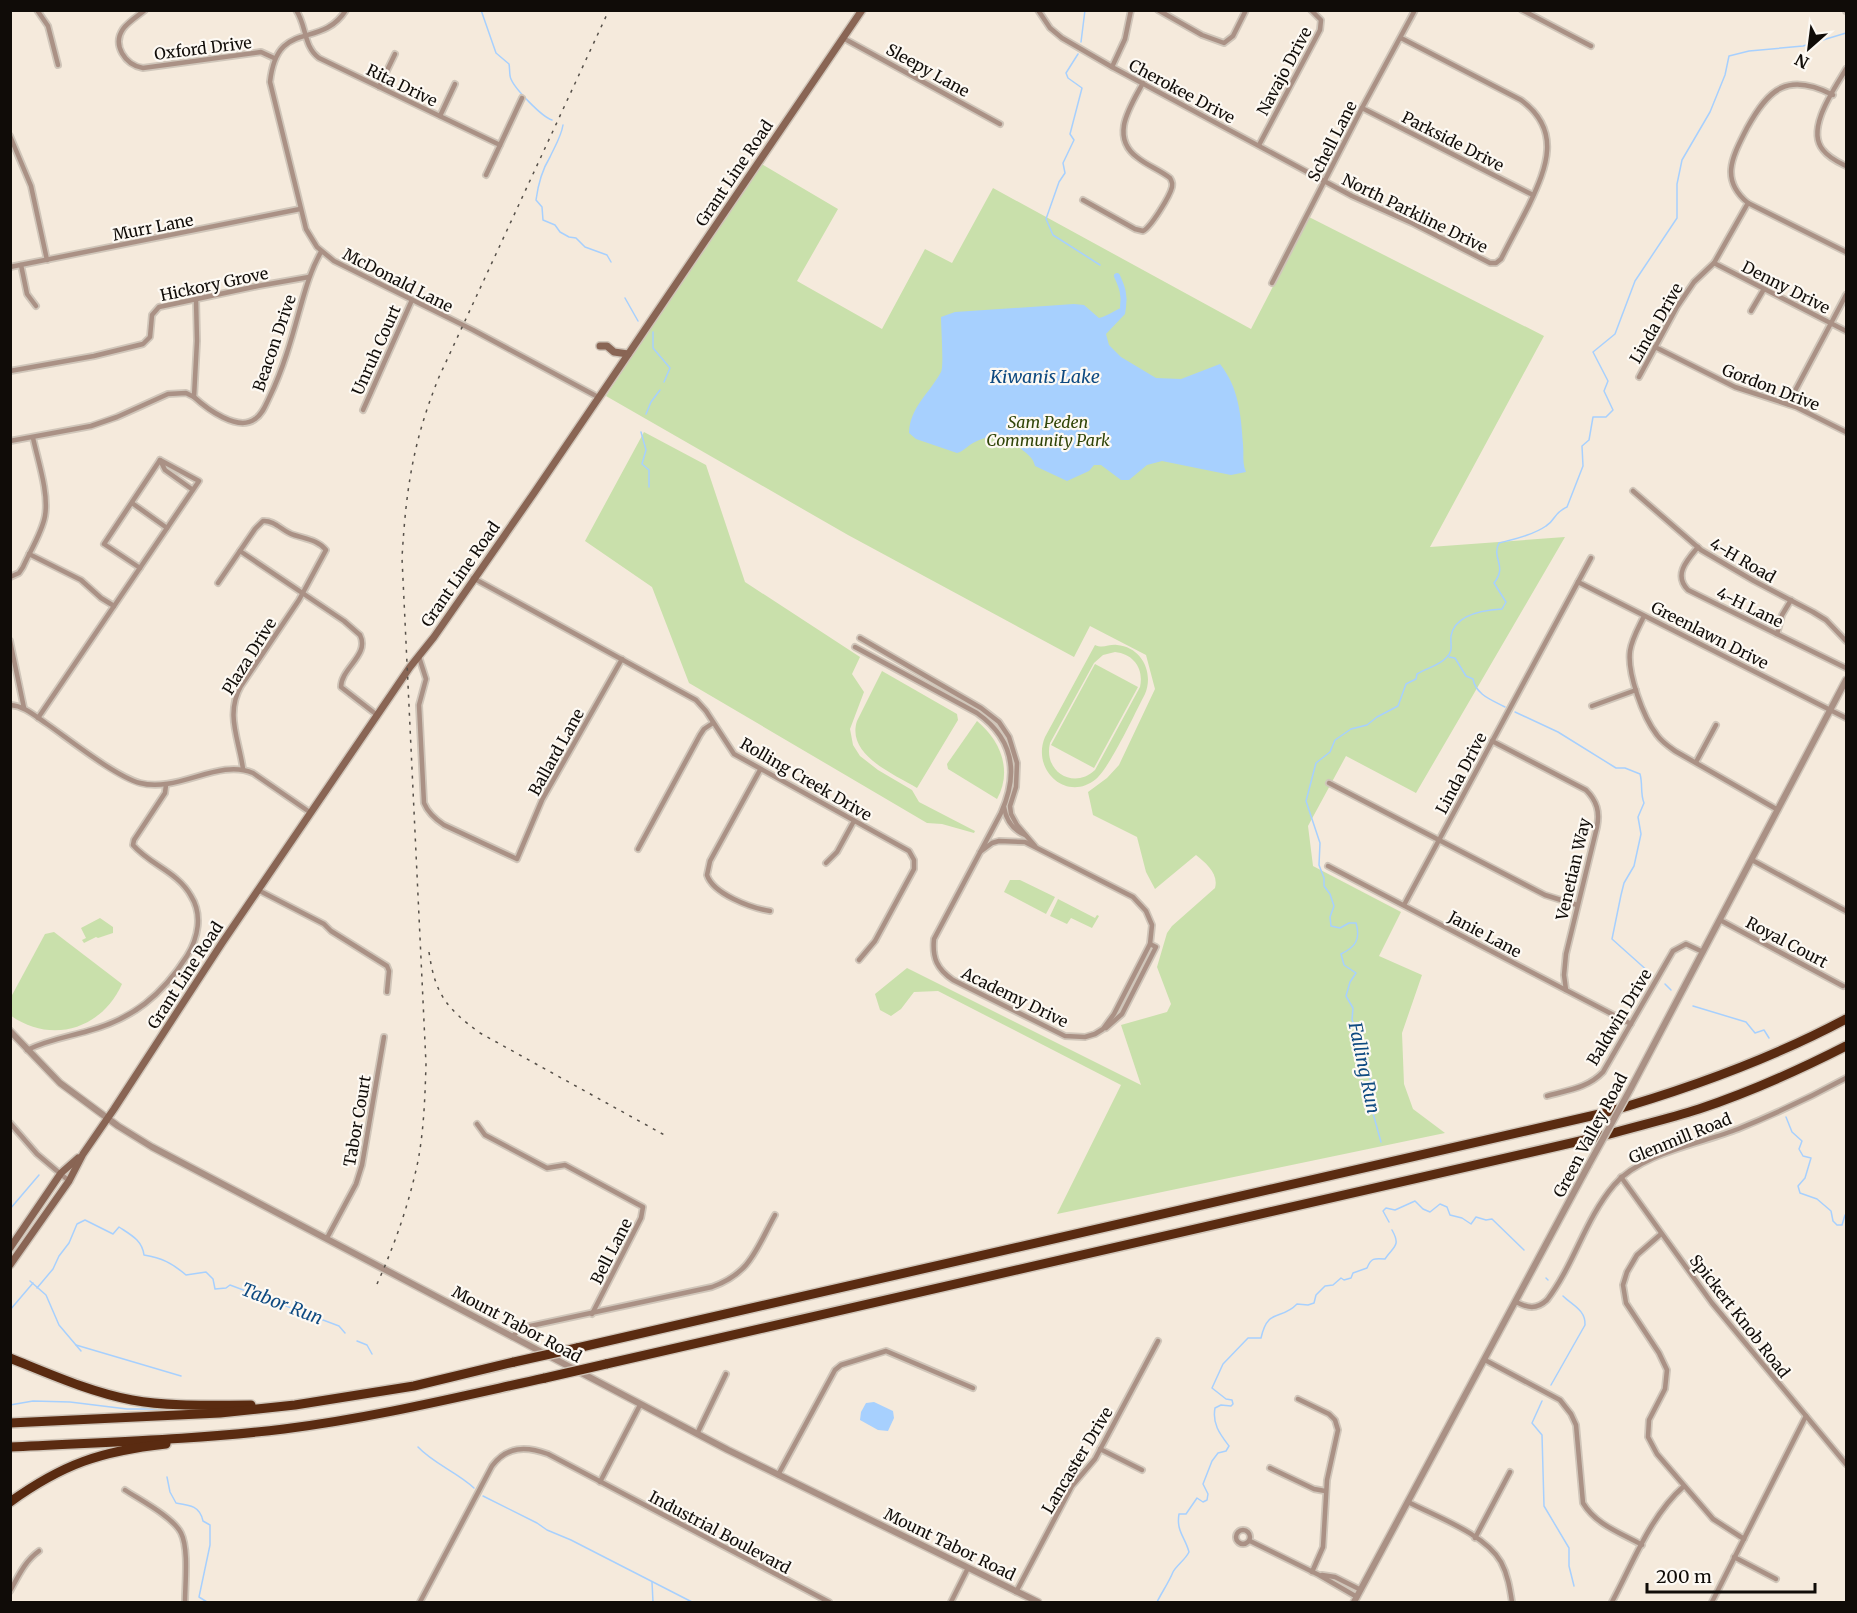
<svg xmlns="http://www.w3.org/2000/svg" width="1857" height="1613" viewBox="0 0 1857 1613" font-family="Merriweather,serif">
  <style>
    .green { fill: #c9e0ab; fill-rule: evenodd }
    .water { fill: #a7d0fe }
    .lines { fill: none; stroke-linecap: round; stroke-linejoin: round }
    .stream { stroke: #a7d0fe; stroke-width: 1.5 }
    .canal { stroke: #a7d0fe; stroke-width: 6 }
    .minor-casing { stroke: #d0c6ba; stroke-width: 8 }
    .tertiary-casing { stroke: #d0c6ba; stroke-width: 9 }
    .secondary-casing { stroke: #d0c6ba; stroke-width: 10 }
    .motorway-casing { stroke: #d0c6ba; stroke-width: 12 }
    .minor { stroke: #aa9185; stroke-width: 4.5 }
    .tertiary { stroke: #aa9185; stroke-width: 6 }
    .secondary { stroke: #896554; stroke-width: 7 }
    .motorway { stroke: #5a2b11; stroke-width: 9 }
    .rail { stroke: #565049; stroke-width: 1.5; stroke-dasharray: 3 6; stroke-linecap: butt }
    .tertiary-bridge-casing { stroke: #d0c6ba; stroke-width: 9; stroke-linecap: butt }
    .motorway-bridge-casing { stroke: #d0c6ba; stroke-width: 12; stroke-linecap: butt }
    .tertiary-bridge { stroke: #aa9185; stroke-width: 6 }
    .motorway-bridge { stroke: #5a2b11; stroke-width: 9 }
    .labels { text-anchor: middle; stroke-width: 4.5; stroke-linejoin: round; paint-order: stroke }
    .street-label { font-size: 16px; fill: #100c08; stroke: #fdf9f3 }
    .park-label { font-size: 16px; font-style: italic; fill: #304508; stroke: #fdf9f3 }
    .water-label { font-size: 18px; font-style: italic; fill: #0e4a81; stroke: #fdf9f3 }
  </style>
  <rect width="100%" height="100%" fill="#f5eadc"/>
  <g class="green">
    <path d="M758,162L838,209L797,281L882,329L925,249L952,263L993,188L1251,329L1309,217L1544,336L1430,547L1565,537L1416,793L1346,756L1308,826L1313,866L1401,912L1379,956L1422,975L1402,1033L1404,1084L1413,1109L1445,1133L1057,1214L1121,1085L938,991L914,992L901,1009L891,1016L880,1010L875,994L907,968L1141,1085L1121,1025L1167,1012L1171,1004L1157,967L1167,933L1172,926L1215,888C1219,874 1206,863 1196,855L1155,889L1146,872L1137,837L1093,815L1088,792L1107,778L1119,765L1155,689L1146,655L1090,626L1074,657L848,535L606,396Z"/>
    <polygon points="644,432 706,465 745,582 860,657 852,674 864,692 850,729 853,745 860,756 878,770 912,790 919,802 975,831 974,833 942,824 927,823 689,683 652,587 585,541"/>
    <path d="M1095,645C1103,649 1109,644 1117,645C1142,647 1154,673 1145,694C1135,713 1110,767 1096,779C1067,803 1031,770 1045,737ZM1115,652C1134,654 1144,669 1140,687L1095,770C1074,790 1043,772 1050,743L1094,663L1103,655Z"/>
    <polygon points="1095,664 1138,687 1094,768 1051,745"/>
    <path d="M882,671L957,714L958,720L917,788C894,774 846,755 857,721Z"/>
    <path d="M977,721C1000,740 1013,770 997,799L948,769L947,764Z"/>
    <polygon points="1010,880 1020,880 1055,897 1046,914 1004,892"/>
    <polygon points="1058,899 1095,918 1097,915 1099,916 1092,928 1071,918 1067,924 1050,916"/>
    <polygon points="100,918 113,927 113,933 98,938 96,937 84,943 82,940 86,938 81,928"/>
    <path d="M54,932L122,984C102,1029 51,1045 10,1015L11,997L45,934Z"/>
  </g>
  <g class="water">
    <path d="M1074,304L1084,305L1099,318C1109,316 1116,308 1126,307L1125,314L1106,334L1109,345L1121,357L1156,378L1181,379L1220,364C1239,388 1241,415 1243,444C1244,454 1242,463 1246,472L1231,475L1162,461L1147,465L1129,480H1121L1101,465H1094L1089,471L1067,481L1035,466C1033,457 1027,454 1020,448C1005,435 991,433 973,443C966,447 964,451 957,453L916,439L909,433C910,407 929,394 941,372C944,367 941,327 941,317L955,312Z"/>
    <polygon points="874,1402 893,1411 894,1418 888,1431 878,1430 860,1420 861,1412 866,1403"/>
  </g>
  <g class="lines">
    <g class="stream">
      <path d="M481,10L496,53L509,64C510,68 509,75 511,79C515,89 542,117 552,120"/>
      <polyline points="1081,42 1085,10"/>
      <polyline points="1078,54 1066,73 1068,78 1082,88 1070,134 1074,140 1063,163 1065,173 1059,182 1046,219 1053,235 1100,265"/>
      <path d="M563,125C561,137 555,146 550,157C542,170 538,185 536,200L542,207L543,220L555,225L560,232L569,237L576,238L585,247L607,255L611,262"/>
      <polyline points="625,298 638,321"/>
      <polyline points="653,332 653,348 670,368 664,382"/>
      <polyline points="646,414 651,402 660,390"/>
      <polyline points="641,432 646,450 642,464 649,470 649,487"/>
      <path d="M1449,657L1455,658L1466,676L1473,679C1476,695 1492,700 1505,707"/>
      <path d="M1515,712L1558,732L1616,768H1625L1640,774C1643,785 1640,793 1644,803L1638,817L1641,834L1634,866L1624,883L1621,895L1612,939L1650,973"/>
      <polyline points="1665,984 1671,990"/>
      <polyline points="1693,1006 1746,1022 1755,1033 1764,1030 1769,1038"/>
      <polyline points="1786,1117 1792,1132 1802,1141 1799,1149 1803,1156 1811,1158 1805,1178 1798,1186 1800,1193 1817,1199 1831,1211 1833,1221 1837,1225 1842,1225 1845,1215 1846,1216"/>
      <path d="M1381,1142L1369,1099L1371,1082L1359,1042L1360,1034L1352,1020L1353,1008L1346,996L1350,982L1356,973L1344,965L1341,954C1355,947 1361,940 1356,923H1349L1340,928L1331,926L1330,917L1334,906L1330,894L1324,886V878L1319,865L1320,843L1306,801L1316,763L1330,752L1335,740L1351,729L1367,725L1377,717L1398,706L1406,684L1416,679L1417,674C1427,668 1438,666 1446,658C1454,651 1450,644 1451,636C1455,614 1484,610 1502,609L1506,602L1494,583C1508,565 1491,559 1499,543C1514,539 1533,535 1546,526C1556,520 1553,513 1567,507L1583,466L1582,446L1589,440L1593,417H1606L1613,410L1604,391L1608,381L1593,352L1615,334L1635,281L1677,218V184L1682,160L1710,112L1725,75L1729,56L1749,51L1803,46L1846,33"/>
      <polyline points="10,1209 39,1175"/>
      <polyline points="1389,1222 1383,1211 1386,1208 1395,1210 1415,1201 1423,1209 1430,1212 1440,1204 1447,1207 1450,1215 1462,1218 1471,1224 1476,1217 1486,1220 1492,1219 1524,1250"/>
      <polyline points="1546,1278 1548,1280"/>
      <polyline points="30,1281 46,1295 59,1325 81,1351"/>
      <path d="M37,1288L53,1269L59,1256L69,1243L77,1224L85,1220L113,1234L119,1227C131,1235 142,1240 144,1255C162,1258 172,1263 186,1275L206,1272L213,1279L215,1289L226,1288L230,1285L339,1326L345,1333"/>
      <polyline points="10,1310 33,1283"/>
      <polyline points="357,1341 367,1345 372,1354"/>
      <polyline points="76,1345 181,1376"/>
      <path d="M1551,1385L1585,1325C1586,1310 1572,1305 1563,1296"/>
      <polyline points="1542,1401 1532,1423 1542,1435 1544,1506 1569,1548 1569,1566 1574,1586"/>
      <polyline points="10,1405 33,1401 70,1402 127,1409 161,1409"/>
      <path d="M418,1447C434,1464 457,1472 474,1488"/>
      <path d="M167,1477L170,1492L176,1503C190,1505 200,1506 203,1521L210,1525V1545L199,1597L207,1602"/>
      <polyline points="483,1496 537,1523 547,1530 571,1540 692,1602"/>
      <polyline points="652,1582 653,1602"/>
      <path d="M1157,1602C1162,1592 1169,1582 1173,1572C1177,1565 1185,1560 1189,1552C1185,1537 1176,1531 1179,1514H1186L1197,1498L1203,1502L1207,1500L1208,1494L1203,1484L1212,1461L1218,1453L1226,1451L1229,1446C1220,1434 1212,1424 1215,1408L1221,1405L1231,1406L1233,1404L1232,1400L1226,1399L1212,1388L1223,1364L1248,1338H1261C1268,1307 1281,1321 1297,1304L1308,1305L1314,1303L1316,1295L1325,1286L1333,1285L1341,1278L1344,1280L1351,1278L1353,1273L1367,1268C1371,1258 1374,1258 1385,1259C1394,1246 1401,1246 1392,1230"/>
    </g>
    <path class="canal" d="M1117,276C1122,287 1125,295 1123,307"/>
    <g class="minor-casing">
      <g id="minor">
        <polyline points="37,10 48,26 58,65"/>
        <path d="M145,10C138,16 129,21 123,29C112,45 125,65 143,68L261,52L274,58"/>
        <path d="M296,10C307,26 303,46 319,58L500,145"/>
        <path d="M346,10C320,51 277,17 270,82L306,229L317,247L334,261L473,330L598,397"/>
        <path d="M1038,10L1050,28L1062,38L1112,67L1352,196L1412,223L1490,263H1496L1501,259C1510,241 1520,223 1529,205C1547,167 1562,130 1521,100L1401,38"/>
        <polyline points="1158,10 1202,35 1224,43 1233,36 1246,10"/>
        <polyline points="1522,10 1591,46"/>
        <polyline points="1846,10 1846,11"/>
        <polyline points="843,38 1000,124"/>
        <polyline points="1112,67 1125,39 1131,10"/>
        <path d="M1846,69C1835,88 1805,129 1823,150C1829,158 1838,162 1846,166"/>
        <polyline points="379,87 395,54"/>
        <polyline points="1362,108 1533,195"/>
        <polyline points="440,116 455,84"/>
        <polyline points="10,136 31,186 47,260"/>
        <polyline points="1259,145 1320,30 1321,20 1311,10"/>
        <polyline points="486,175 522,98"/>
        <path d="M1083,200L1135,229L1143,231C1151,227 1170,196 1172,187C1173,182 1172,182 1170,178C1160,170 1148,166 1138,158C1109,137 1130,107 1143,83"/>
        <polyline points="1748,203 1846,252"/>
        <polyline points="1714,263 1846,331"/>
        <polyline points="21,265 27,294 36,306"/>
        <polyline points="10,267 300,209"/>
        <polyline points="1272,283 1362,108 1415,10"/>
        <path d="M196,299L197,341L194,397C207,409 238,432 255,419C263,414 266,404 270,396C283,369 291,341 299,312C305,291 310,271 321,252"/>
        <polyline points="1751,311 1764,289"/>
        <polyline points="1655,347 1735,387 1796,407 1846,432"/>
        <polyline points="10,371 94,356 143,344 150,337 152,315 159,307 258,286 309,277"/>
        <path d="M1639,377L1677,307L1694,282L1714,263L1748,203C1719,179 1733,156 1747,128C1769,88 1788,72 1833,95"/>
        <polyline points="1788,404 1846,295"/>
        <polyline points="363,410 412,300"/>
        <polyline points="10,441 91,426 117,417 168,394 186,393 194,397"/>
        <polyline points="1633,491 1701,550 1754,581 1813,612 1826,620 1846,641"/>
        <polyline points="132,503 167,528"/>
        <path d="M1698,547C1687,560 1673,575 1688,590L1846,668"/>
        <path d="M240,551L344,621L360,635C370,655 341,668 341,687L377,715"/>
        <polyline points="29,554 81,580 101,598 114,606"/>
        <polyline points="140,568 104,544 160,460"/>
        <path d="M10,577L19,573L23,567C30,551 42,533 45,516C49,493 38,461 33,438"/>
        <polyline points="473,578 696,700 706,711 734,754 909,851 914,860 914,869 875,941 859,960"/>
        <polyline points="1578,582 1846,718"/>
        <path d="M218,583L255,529L263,521C275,520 283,532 294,535C306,539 318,540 326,550L299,600L241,686C225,714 239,739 243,769"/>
        <path d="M1644,616C1639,627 1632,638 1630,651C1627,673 1643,717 1657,735C1662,742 1668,746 1675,751L1778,810"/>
        <polyline points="1777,634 1782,615 1791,600"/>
        <polyline points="860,638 981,708 999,722 1009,737 1017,763 1016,787 1010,806 1011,814 1017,825 1035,846"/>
        <polyline points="10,641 24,708"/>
        <path d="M855,647L977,713C1014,739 1019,773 1001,813L934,939C932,958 937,969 953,980L1065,1036L1085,1037L1095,1034L1103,1029L1114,1014L1150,944L1152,925L1146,911L1133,897L1025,842L999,841L992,843L980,852"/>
        <path d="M419,657L426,679L419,705L424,803C428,813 435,819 444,825L517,859L542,800L622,659"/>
        <path d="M10,705C25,706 35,716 47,724C70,740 115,776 140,783C178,793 219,758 253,773L311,813"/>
        <polyline points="1592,706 1636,690"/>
        <polyline points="38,718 199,481 160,460 165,470 193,490"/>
        <path d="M1492,741L1586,790C1597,801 1600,812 1597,827L1566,954L1564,975L1566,990"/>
        <polyline points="1696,762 1716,725"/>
        <path d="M760,770L710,861L707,875C713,894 751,908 770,911"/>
        <polyline points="1329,783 1545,895 1577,905"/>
        <path d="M1004,807C1006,820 1013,830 1025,835"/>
        <polyline points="638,849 700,735 704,729 713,723"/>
        <polyline points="1752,860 1846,911"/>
        <polyline points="826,863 837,852 854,821"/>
        <polyline points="1328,866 1631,1024"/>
        <polyline points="258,890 324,924 331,931 387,966 389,971 387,992"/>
        <polyline points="1404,905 1591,558"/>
        <polyline points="1720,920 1843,986"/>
        <polyline points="1106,1028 1122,1014 1156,947 1150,944"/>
        <path d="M27,1050C47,1040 67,1037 88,1031C133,1019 162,995 187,956C198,938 203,915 191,896C178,872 150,865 133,845L134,840L165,793L166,785"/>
        <path d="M1547,1096C1568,1090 1588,1088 1603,1072L1673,951L1686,944L1703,952"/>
        <polyline points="10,1123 37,1154 69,1181"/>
        <polyline points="477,1124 485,1135 547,1168 565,1165 643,1207 641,1218 592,1314"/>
        <polyline points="1621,1177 1712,1303 1846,1464"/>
        <polyline points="1661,1234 1637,1255 1627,1272 1623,1285 1626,1303 1659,1353 1667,1370 1665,1389 1649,1420 1648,1437 1657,1454 1713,1519 1744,1539"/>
        <polyline points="327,1238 356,1184 362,1165 384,1037"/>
        <path d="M1516,1302C1528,1308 1536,1310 1547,1300C1574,1265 1585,1219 1614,1185C1641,1153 1700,1144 1738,1129C1775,1114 1811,1097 1846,1078"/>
        <path d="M512,1337L521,1328L712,1287C751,1273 756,1249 775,1215"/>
        <path d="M1485,1360L1560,1400L1571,1414L1576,1425L1583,1503C1596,1525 1621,1533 1642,1545"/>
        <polyline points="1298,1399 1329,1414 1335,1420 1338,1430 1327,1480 1323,1547 1312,1572"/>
        <polyline points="697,1434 726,1374"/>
        <polyline points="1100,1449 1142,1470"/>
        <polyline points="1270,1468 1314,1489 1325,1491"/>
        <polyline points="778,1475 835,1370 841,1365 886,1351 973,1388"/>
        <polyline points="600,1482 640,1405"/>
        <path d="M125,1490C140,1500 173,1517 181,1533C189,1549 185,1584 185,1602"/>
        <path d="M1408,1502C1437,1517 1485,1534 1501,1562C1508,1575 1510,1589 1512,1602"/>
        <circle cx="1243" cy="1537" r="7"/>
        <polyline points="1475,1538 1510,1472"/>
        <polyline points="1250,1541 1319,1575 1357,1597"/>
        <polyline points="1734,1557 1776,1579"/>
        <polyline points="1322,1575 1335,1577 1361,1590"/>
        <path d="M10,1591C19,1575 25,1561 39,1551"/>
        <polyline points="1016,1592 1072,1486 1095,1459 1158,1341"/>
        <path d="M420,1602L492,1466C507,1446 526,1446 548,1454L829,1602"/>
        <polyline points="951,1602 968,1568"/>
        <path d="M1612,1602C1633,1563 1650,1516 1684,1486"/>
        <polyline points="1712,1602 1806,1416"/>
      </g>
    </g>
    <g class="tertiary-casing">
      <g id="tertiary">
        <polyline points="10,1031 60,1083 118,1126 152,1147 728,1450 1038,1602"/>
        <polyline points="1631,1088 1846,680"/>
        <polyline points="1354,1602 1588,1166"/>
      </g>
    </g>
    <g class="secondary-casing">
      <g id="secondary">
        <polyline points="600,346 607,346 614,352 628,354"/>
        <polyline points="10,1248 61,1173 78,1158"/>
        <polyline points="10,1265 69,1181 83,1154 114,1109 222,943 410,667 434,637 534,493 862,10"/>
      </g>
    </g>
    <g class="motorway-casing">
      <g id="motorway">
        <path d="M577,1348L1604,1113C1688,1089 1769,1060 1846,1019"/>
        <path d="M10,1358C50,1374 90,1392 132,1400C170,1407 212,1405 251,1405"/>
        <path d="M606,1364L1606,1135C1637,1126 1668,1119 1699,1109C1750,1092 1799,1070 1846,1046"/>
        <polyline points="10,1423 220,1413 295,1405 414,1386 514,1362"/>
        <path d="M10,1447C102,1442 194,1440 284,1429C372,1418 458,1397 545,1378"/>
        <path d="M10,1502C63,1464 101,1451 166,1444"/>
      </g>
    </g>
    <use href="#minor" class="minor"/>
    <use href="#tertiary" class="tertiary"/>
    <use href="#secondary" class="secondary"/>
    <use href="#motorway" class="motorway"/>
    <g class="rail">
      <path d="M429,952C435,994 446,1008 480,1033L668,1137"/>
      <path d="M377,1284C395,1244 409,1204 418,1161C424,1129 425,1096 426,1064L402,558C406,489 413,441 439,377L609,10"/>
    </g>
    <g class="tertiary-bridge-casing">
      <polyline id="tertiary-bridge" points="1588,1166 1631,1088"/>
    </g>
    <g class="motorway-bridge-casing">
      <g id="motorway-bridge">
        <polyline points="514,1362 577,1348"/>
        <polyline points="545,1378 606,1364"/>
      </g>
    </g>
    <use href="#tertiary-bridge" class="tertiary-bridge"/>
    <use href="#motorway-bridge" class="motorway-bridge"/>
  </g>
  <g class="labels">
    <g class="street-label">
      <text transform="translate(203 48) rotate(-7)" y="6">Oxford Drive</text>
      <text transform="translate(928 70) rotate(29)" y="6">Sleepy Lane</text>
      <text transform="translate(1284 71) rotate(-62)" y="6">Navajo Drive</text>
      <text transform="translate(402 85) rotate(26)" y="6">Rita Drive</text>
      <text transform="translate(1182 91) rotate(28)" y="6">Cherokee Drive</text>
      <text transform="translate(1332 141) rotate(-63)" y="6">Schell Lane</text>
      <text transform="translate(1453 141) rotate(27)" y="6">Parkside Drive</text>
      <text transform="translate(734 173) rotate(-56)" y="6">Grant Line Road</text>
      <text transform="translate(1415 213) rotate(26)" y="6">North Parkline Drive</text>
      <text transform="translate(153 227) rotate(-11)" y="6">Murr Lane</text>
      <text transform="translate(398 280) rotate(27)" y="6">McDonald Lane</text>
      <text transform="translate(214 284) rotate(-12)" y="6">Hickory Grove</text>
      <text transform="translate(1786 287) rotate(27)" y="6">Denny Drive</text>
      <text transform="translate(1656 323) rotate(-60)" y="6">Linda Drive</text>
      <text transform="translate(274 343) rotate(-71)" y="6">Beacon Drive</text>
      <text transform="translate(376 350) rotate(-66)" y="6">Unruh Court</text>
      <text transform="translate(1771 387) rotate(21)" y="6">Gordon Drive</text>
      <text transform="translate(1743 560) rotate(30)" y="6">4-H Road</text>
      <text transform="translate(460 574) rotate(-55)" y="6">Grant Line Road</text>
      <text transform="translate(1750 607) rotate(26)" y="6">4-H Lane</text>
      <text transform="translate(1710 635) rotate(27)" y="6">Greenlawn Drive</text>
      <text transform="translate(249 656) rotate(-58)" y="6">Plaza Drive</text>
      <text transform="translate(556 752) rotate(-61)" y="6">Ballard Lane</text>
      <text transform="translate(1461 773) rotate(-62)" y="6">Linda Drive</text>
      <text transform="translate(806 779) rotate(30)" y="6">Rolling Creek Drive</text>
      <text transform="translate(1573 869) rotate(-77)" y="6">Venetian Way</text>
      <text transform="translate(1485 934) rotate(28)" y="6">Janie Lane</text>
      <text transform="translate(1787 942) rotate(28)" y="6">Royal Court</text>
      <text transform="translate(185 975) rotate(-57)" y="6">Grant Line Road</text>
      <text transform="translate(1015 997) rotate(26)" y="6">Academy Drive</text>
      <text transform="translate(1619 1017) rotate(-59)" y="6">Baldwin Drive</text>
      <text transform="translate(357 1121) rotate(-80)" y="6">Tabor Court</text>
      <text transform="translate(1590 1135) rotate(-62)" y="6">Green Valley Road</text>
      <text transform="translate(1680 1138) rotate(-22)" y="6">Glenmill Road</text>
      <text transform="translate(611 1251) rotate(-63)" y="6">Bell Lane</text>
      <text transform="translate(1740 1316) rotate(52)" y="6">Spickert Knob Road</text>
      <text transform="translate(517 1324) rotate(28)" y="6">Mount Tabor Road</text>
      <text transform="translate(1077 1460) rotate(-59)" y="6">Lancaster Drive</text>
      <text transform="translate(720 1532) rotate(28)" y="6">Industrial Boulevard</text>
      <text transform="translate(950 1544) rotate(26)" y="6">Mount Tabor Road</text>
    </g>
    <g class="park-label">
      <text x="1048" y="428">Sam Peden<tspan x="1048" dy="18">Community Park</tspan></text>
    </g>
    <g class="water-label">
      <text x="1045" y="383">Kiwanis Lake</text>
      <text transform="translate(1364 1068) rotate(78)" y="6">Falling Run</text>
      <text transform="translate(282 1304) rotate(21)" y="6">Tabor Run</text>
    </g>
  </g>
  <rect width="1857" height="1613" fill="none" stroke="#100c08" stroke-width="24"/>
  <g transform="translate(1809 48) rotate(208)" stroke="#fdf9f3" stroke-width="4.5" paint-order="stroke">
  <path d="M0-4.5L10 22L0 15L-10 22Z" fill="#100c08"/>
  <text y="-9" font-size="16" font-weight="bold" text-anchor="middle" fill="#100c08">N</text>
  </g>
  <path d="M1647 1583v9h168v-9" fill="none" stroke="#100c08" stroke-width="3"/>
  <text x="1656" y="1583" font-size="18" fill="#100c08" stroke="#fdf9f3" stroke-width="4.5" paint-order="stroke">200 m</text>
</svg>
